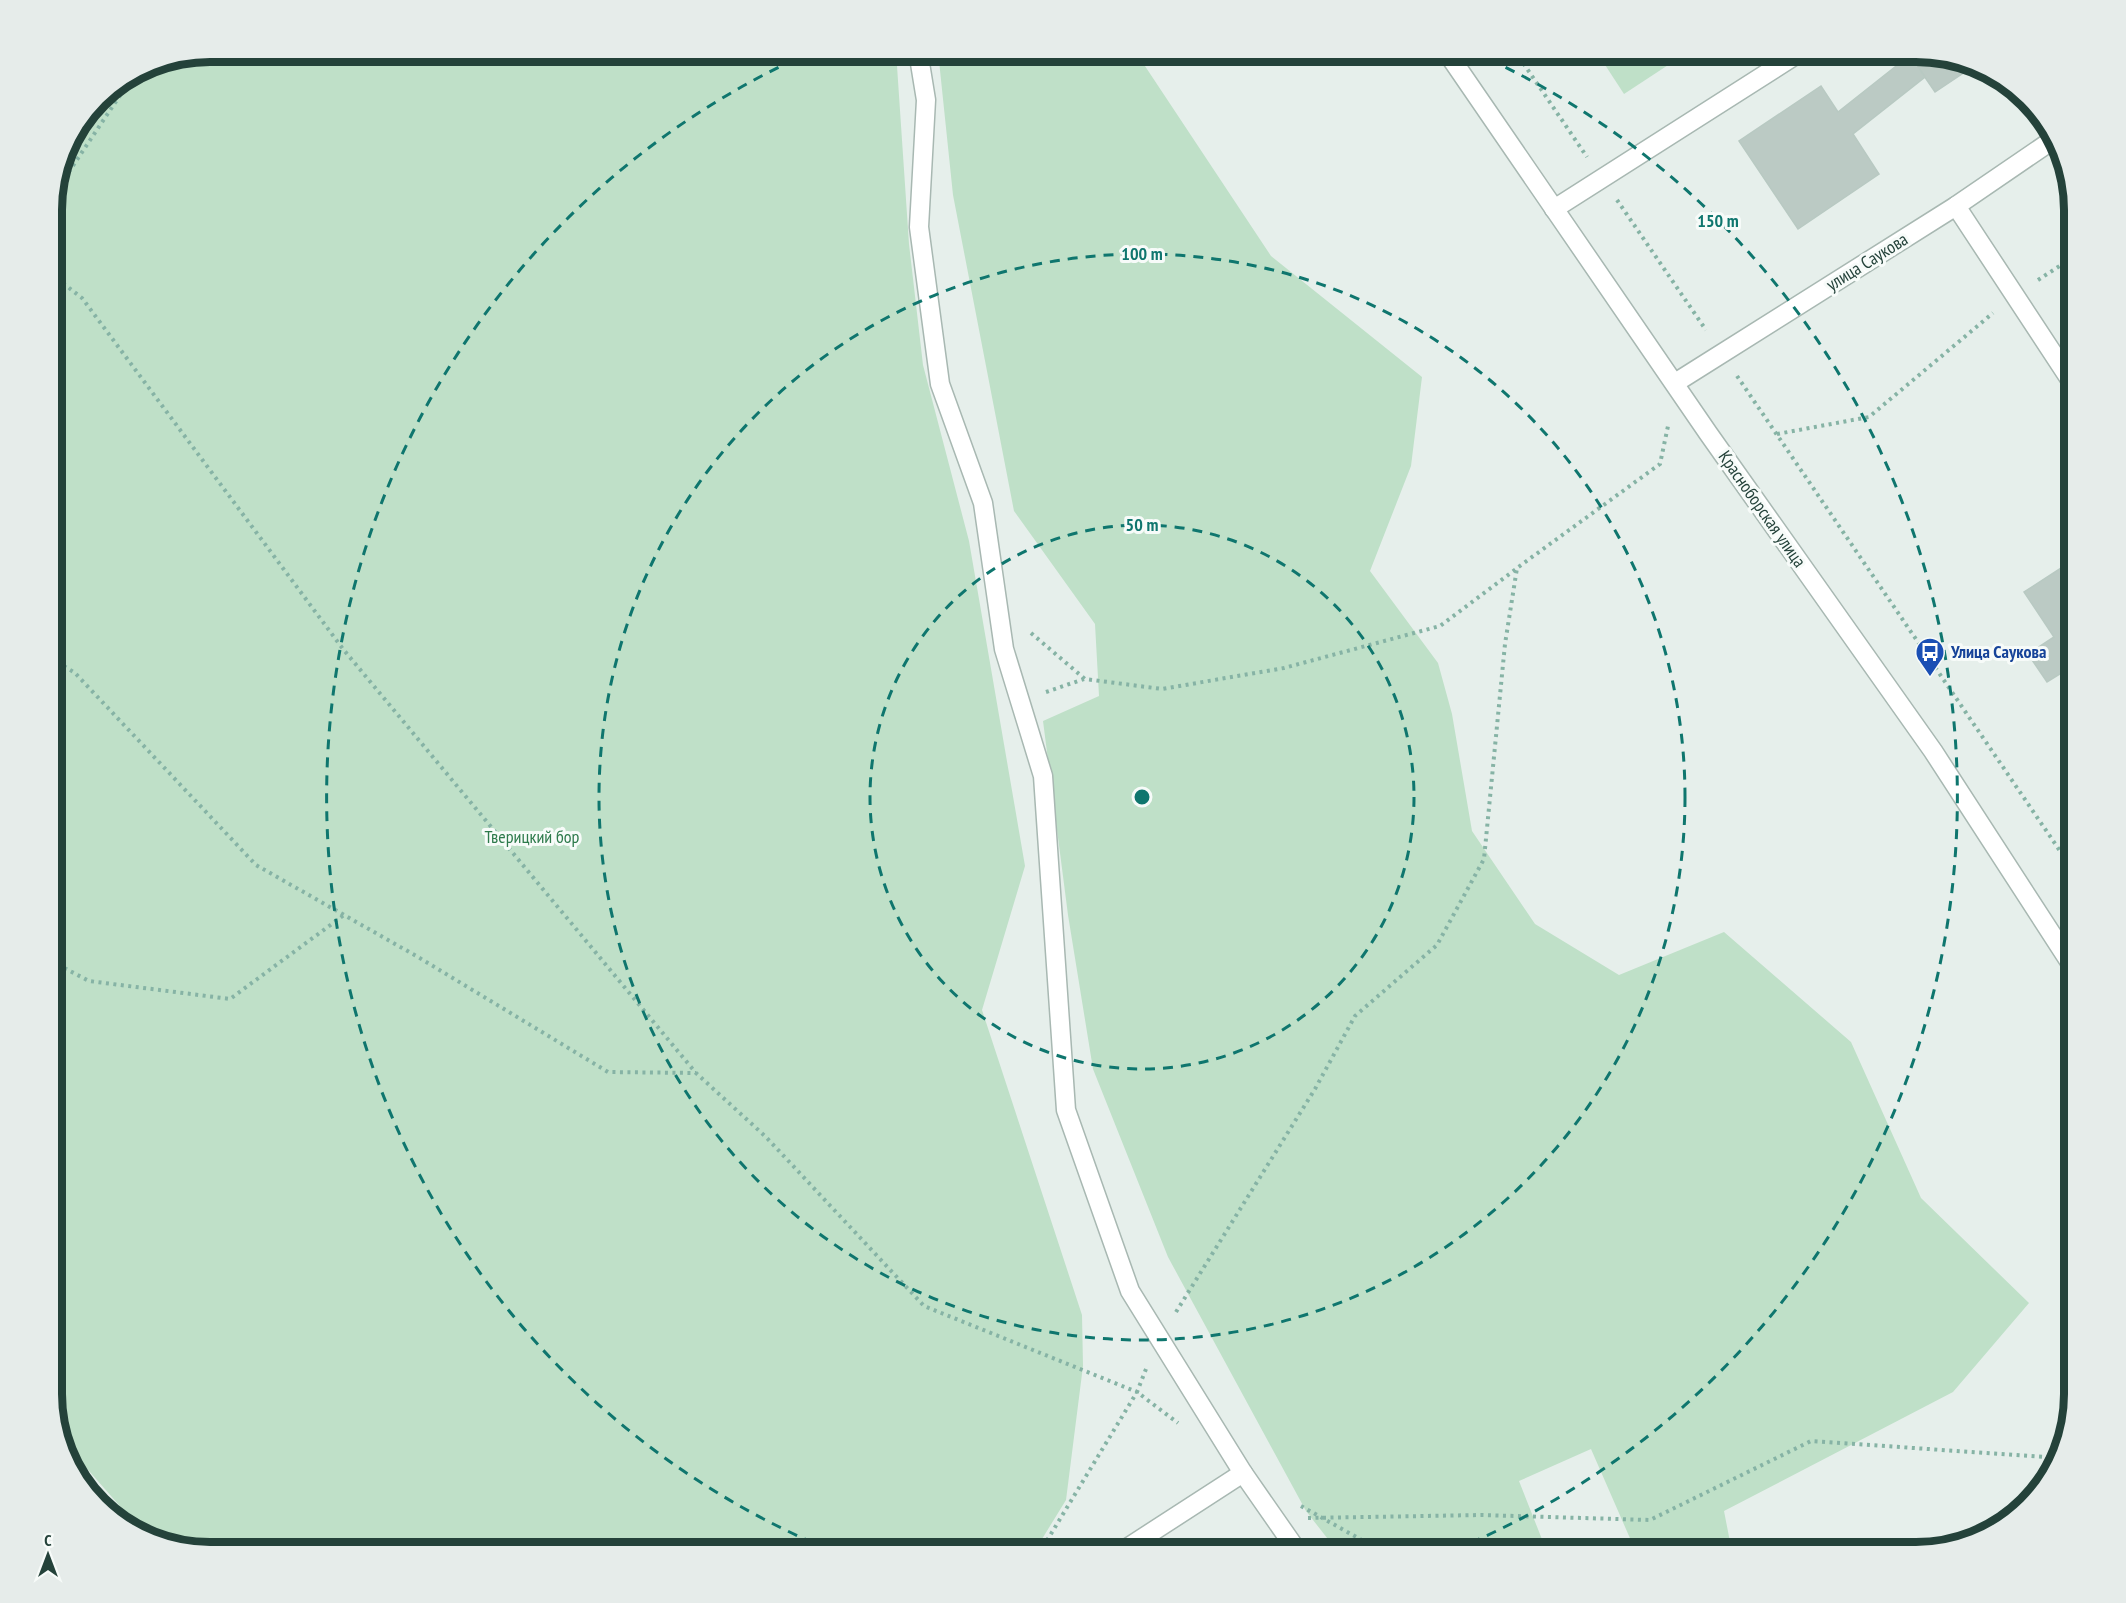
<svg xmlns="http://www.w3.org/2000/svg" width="2126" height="1603" viewBox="0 0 2126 1603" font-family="'PT Sans Narrow',sans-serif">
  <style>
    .green { fill: #bfe0c8 }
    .building { fill: #bbcac4; stroke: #b8c9c2; stroke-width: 1.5 }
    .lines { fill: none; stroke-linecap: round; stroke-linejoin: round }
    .minor-casing { stroke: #a8b8b2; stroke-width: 21 }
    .path { stroke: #86b3a5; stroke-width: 4; stroke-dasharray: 3 4.5; stroke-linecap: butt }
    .minor { stroke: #fff; stroke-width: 18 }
    .ring { fill: none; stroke: #0f766e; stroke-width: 3; stroke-dasharray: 10 8 }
    .labels { text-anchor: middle; stroke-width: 6; stroke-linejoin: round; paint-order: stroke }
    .street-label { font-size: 18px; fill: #24423a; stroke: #f7fbf9 }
    .transit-label { font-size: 18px; font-weight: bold; fill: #164399; stroke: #f7fbf9; text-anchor: start }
    .park-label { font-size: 18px; fill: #2d7a4b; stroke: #f7fbf9 }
    .rim { fill: none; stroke: #24423a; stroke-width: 8 }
    .centre { fill: #0f766e; stroke: #f7fbf9; stroke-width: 3 }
    .ring-label { font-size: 18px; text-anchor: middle; font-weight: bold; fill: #0f766e; stroke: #f7fbf9; stroke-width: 6; stroke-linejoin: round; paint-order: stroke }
  </style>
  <rect width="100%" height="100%" fill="#e6efeb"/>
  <g class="green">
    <polygon points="210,51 896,51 909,244 923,365 969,541 1025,866 982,1010 1082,1315 1083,1366 1066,1500 1034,1552 209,1552 158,1543 147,1537 61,1439 51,1404 51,199 68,139 105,91 149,63"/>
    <polygon points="938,51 1135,51 1271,256 1422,377 1411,466 1370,571 1438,663 1452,714 1472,831 1535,924 1619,975 1724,932 1851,1042 1921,1198 2029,1303 1953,1392 1724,1511 1732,1552 1636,1552 1591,1449 1519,1481 1547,1552 1338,1552 1306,1511 1168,1257 1093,1069 1068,915 1043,721 1099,696 1095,624 1014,511 953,195"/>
    <polygon points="1596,51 1687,51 1688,52 1624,94"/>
  </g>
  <g class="building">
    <polygon points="1907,51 1968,60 1977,64 1935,92"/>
    <polygon points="1910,55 1925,77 1853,134 1879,174 1798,229 1739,141 1821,86 1838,112"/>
    <polygon points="2075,559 2075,673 2071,667 2047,682 2028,654 2054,637 2024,592"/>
  </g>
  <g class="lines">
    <g class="minor-casing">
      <g id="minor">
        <polyline points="918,51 926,100 919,227 940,384 983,503 1004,649 1043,776 1066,1110 1130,1291 1243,1473 1298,1552"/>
        <polyline points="1446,51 1708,433 1933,751 2075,970"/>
        <polyline points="1956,206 2075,387"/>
        <polyline points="1554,209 1802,51"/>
        <polyline points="1675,383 1956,206 2057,137"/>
        <polyline points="1121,1552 1243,1473"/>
      </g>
    </g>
    <g class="path">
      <polyline points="1515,51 1587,157"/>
      <polyline points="52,197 137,70"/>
      <polyline points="1617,200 1706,330"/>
      <polyline points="51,274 82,298 343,649 696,1073 766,1137 924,1306 1137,1392 1040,1552"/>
      <polyline points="2038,280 2075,256"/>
      <polyline points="1737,376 2075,873"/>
      <polyline points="1777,434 1869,417 1993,313"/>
      <polyline points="1031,633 1085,679 1162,689 1284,668 1440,626 1516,569"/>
      <polyline points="51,658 75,673 256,865 418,957 608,1072 696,1073"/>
      <polyline points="1046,692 1084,679"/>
      <polyline points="51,961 89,981 230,999 344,915"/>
      <polyline points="1176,1312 1315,1089 1355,1016 1437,945 1484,859 1505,644 1517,568 1660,464 1668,426"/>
      <polyline points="1146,1369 1137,1392 1178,1423"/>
      <polyline points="1301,1506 1383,1552"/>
      <polyline points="1308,1518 1481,1515 1650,1520 1811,1441 2060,1458"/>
    </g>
    <use href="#minor" class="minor"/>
  </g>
  <g class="ring">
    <circle cx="1142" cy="797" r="272"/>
    <circle cx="1142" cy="797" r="543"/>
    <path d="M830 1550A815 815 0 0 1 811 52M1473 52A815 815 0 0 1 1454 1550"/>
  </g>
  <defs>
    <g id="bus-pin" transform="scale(1.5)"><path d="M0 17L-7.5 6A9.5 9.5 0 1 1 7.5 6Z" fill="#1a4fb4" stroke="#f7fbf9"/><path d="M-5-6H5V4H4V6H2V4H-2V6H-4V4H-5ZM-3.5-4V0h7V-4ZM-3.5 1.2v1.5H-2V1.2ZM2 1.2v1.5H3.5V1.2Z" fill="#fff"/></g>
  </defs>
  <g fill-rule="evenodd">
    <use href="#bus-pin" x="1930" y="652"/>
  </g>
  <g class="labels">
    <g class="street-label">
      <text transform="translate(1867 262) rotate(-32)" y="6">улица Саукова</text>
      <text transform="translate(1762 509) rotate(55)" y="6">Красноборская улица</text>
    </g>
    <g class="transit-label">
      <text x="1951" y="658">Улица Саукова</text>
    </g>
    <g class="park-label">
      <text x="532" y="843">Тверицкий бор</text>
    </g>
  </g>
  <path d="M0 0H2126V1603H0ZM210 62H1916A148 148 0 0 1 2064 210V1394A148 148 0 0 1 1916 1542H210A148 148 0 0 1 62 1394V210A148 148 0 0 1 210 62Z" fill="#e6ecea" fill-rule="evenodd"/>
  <path class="rim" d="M210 62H1916A148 148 0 0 1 2064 210V1394A148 148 0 0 1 1916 1542H210A148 148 0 0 1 62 1394V210A148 148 0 0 1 210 62Z"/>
  <circle cx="1142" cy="797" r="9" class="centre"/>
  <g class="ring-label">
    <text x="1718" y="227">150 m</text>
    <text x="1142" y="260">100 m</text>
    <text x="1142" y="531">50 m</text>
  </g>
  <g transform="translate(48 1555)" stroke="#f7fbf9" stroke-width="4.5" paint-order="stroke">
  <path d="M0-4.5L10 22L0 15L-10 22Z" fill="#24423a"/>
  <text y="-9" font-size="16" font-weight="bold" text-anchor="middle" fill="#24423a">С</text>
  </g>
</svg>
